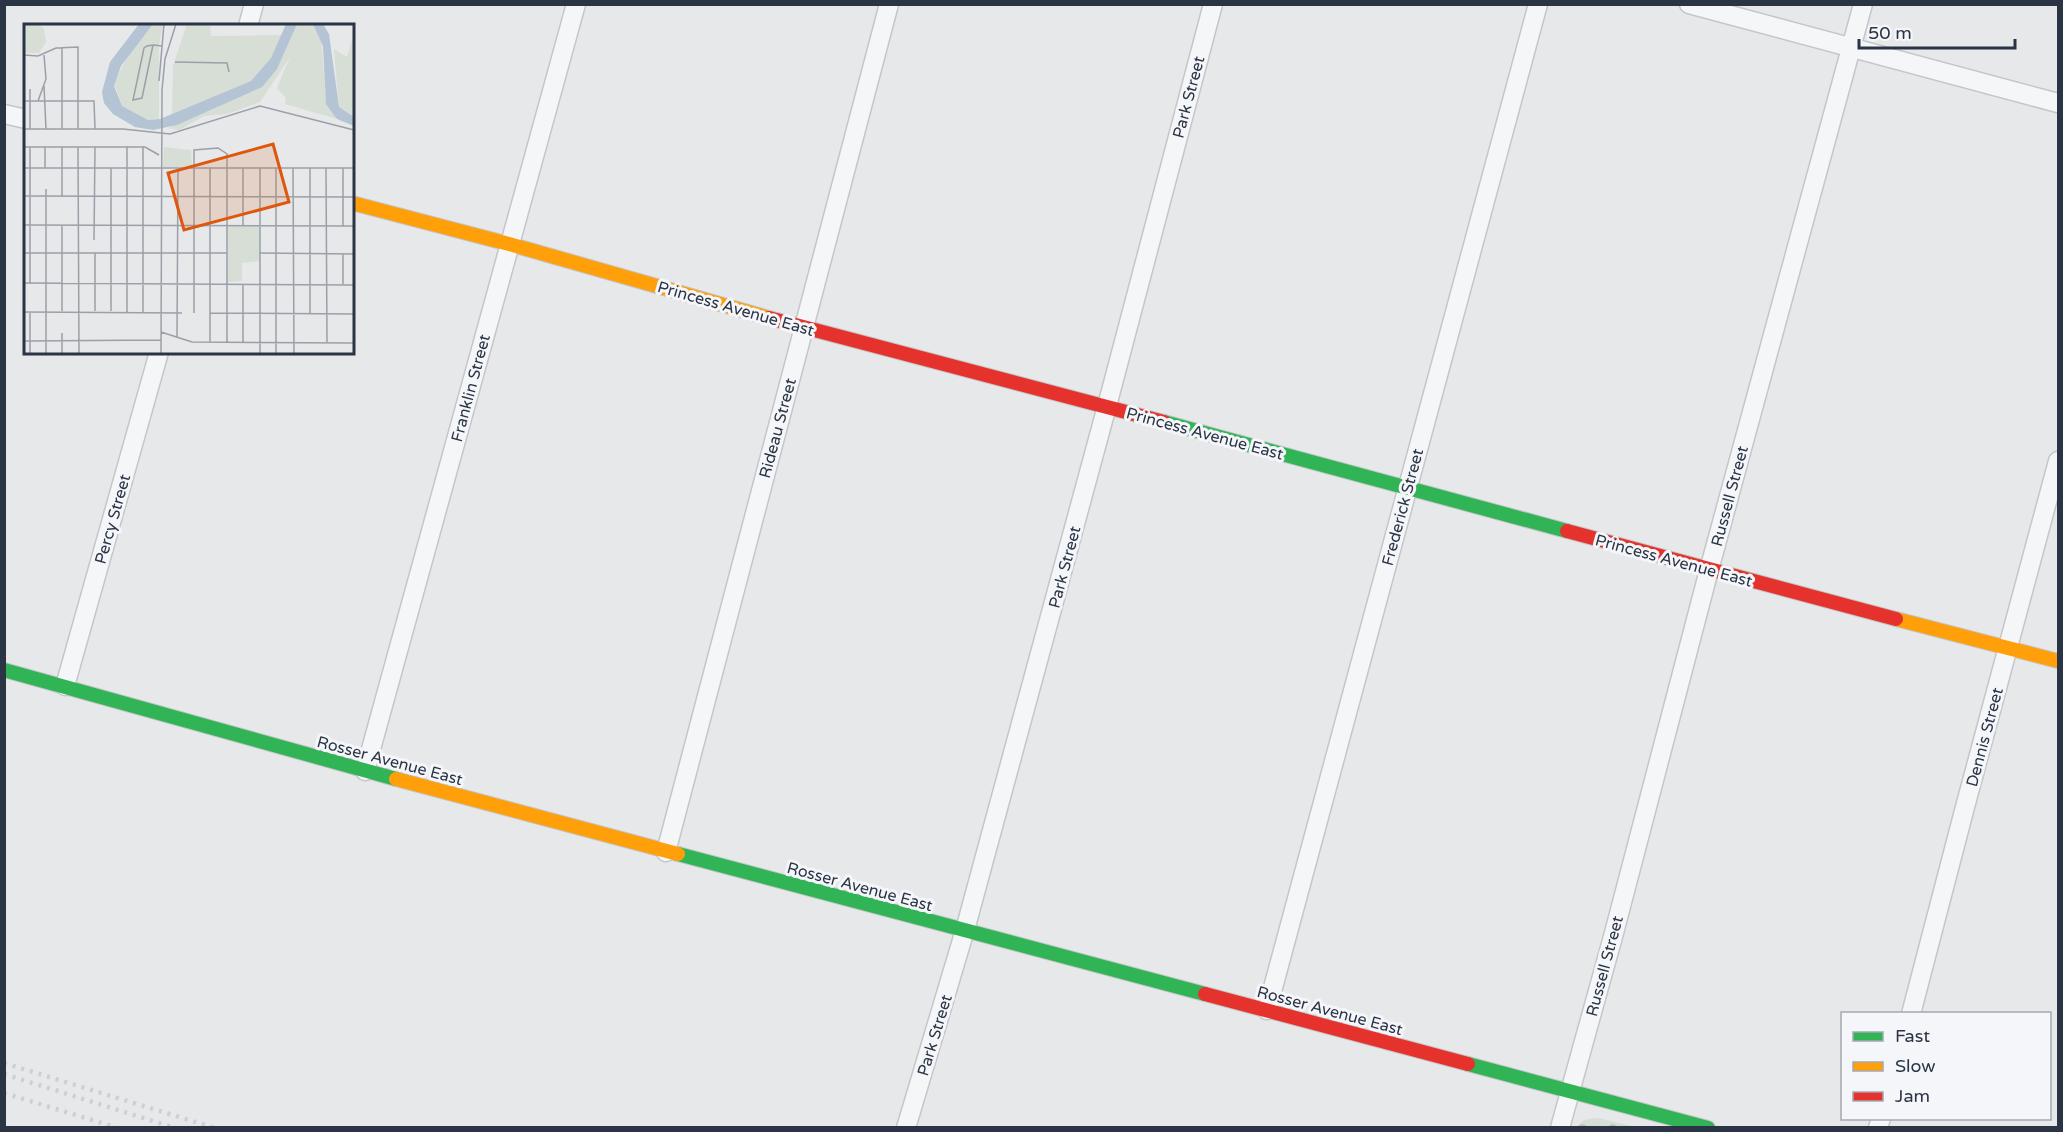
<svg xmlns="http://www.w3.org/2000/svg" width="2063" height="1132" viewBox="0 0 2063 1132" font-family="'Varela Round',sans-serif">
  <style>
    .park { fill: url(#park-crowns) }
    .lines { fill: none; stroke-linecap: round; stroke-linejoin: round }
    .street-casing { stroke: #c4c6c8; stroke-width: 21 }
    .fast-casing { stroke: #c4c6c8; stroke-width: 16 }
    .slow-casing { stroke: #c4c6c8; stroke-width: 16 }
    .jam-casing { stroke: #c4c6c8; stroke-width: 16 }
    .street { stroke: #f5f6f7; stroke-width: 18 }
    .fast { stroke: #30b455; stroke-width: 14 }
    .slow { stroke: #ff9f0a; stroke-width: 14 }
    .jam { stroke: #e5322d; stroke-width: 14 }
    .rail { stroke: #cecfd2; stroke-width: 4.5; stroke-dasharray: 3 6; stroke-linecap: butt }
    .labels { text-anchor: middle; stroke-width: 6; stroke-linejoin: round; paint-order: stroke }
    .street-label { font-size: 16px; fill: #2b3445; stroke: #f4f6f9 }
    .inset-road { fill: none; stroke: #9ba0a8; stroke-width: 1.5 }
    .view { fill: #df570f; fill-opacity: 0.15; stroke: #df570f; stroke-width: 3 }
    .inset-edge { fill: none; stroke: #2b3445; stroke-width: 3 }
  </style>
  <defs>
    <pattern id="park-crowns" width="20" height="18" patternUnits="userSpaceOnUse" patternTransform="scale(1.5)"><rect width="20" height="18" fill="#d6ded6"/><path d="M2 6a3 3 0 1 1 6 0M12 15a3 3 0 1 1 6 0" fill="none" stroke="#b8bfb9"/></pattern>
  </defs>
  <rect width="100%" height="100%" fill="#e6e8ea"/>
  <polygon class="park" points="1596,1118 1599,1118 1635,1127 1576,1127 1584,1120"/>
  <g class="lines">
    <g class="street-casing">
      <g id="street">
        <polyline points="1689,4 2058,103"/>
        <polyline points="248,26 254,4"/>
        <polyline points="4,114 26,119"/>
        <polyline points="65,686 159,352"/>
        <polyline points="365,771 576,4"/>
        <polyline points="666,852 889,4"/>
        <polyline points="1267,1010 1538,4"/>
        <polyline points="1911,1014 1965,807 2058,461"/>
        <polyline points="906,1128 965,930 1107,406 1213,4"/>
        <polyline points="1560,1128 1614,933 1709,570 1863,4"/>
        <polyline points="1878,1128 1881,1118"/>
      </g>
    </g>
    <g class="fast-casing">
      <g id="fast">
        <polyline points="1164,422 1567,531"/>
        <polyline points="4,670 396,779"/>
        <polyline points="678,854 1205,994"/>
        <polyline points="1468,1064 1708,1128"/>
      </g>
    </g>
    <g class="slow-casing">
      <g id="slow">
        <polyline points="352,203 509,244 769,318"/>
        <polyline points="1896,619 2058,661"/>
        <polyline points="396,779 678,854"/>
      </g>
    </g>
    <g class="jam-casing">
      <g id="jam">
        <polyline points="769,318 1164,422"/>
        <polyline points="1567,531 1896,619"/>
        <polyline points="1205,994 1468,1064"/>
      </g>
    </g>
    <use href="#street" class="street"/>
    <use href="#fast" class="fast"/>
    <use href="#slow" class="slow"/>
    <use href="#jam" class="jam"/>
    <g class="rail">
      <polyline points="4,1063 215,1128"/>
      <polyline points="4,1074 175,1128"/>
      <polyline points="4,1093 118,1128"/>
    </g>
  </g>
  <g class="labels">
    <g class="street-label">
      <text transform="translate(1188 97) rotate(-75)" y="6">Park Street</text>
      <text transform="translate(736 308) rotate(16)" y="6">Princess Avenue East</text>
      <text transform="translate(470 388) rotate(-75)" y="6">Franklin Street</text>
      <text transform="translate(777 428) rotate(-75)" y="6">Rideau Street</text>
      <text transform="translate(1205 433) rotate(15)" y="6">Princess Avenue East</text>
      <text transform="translate(1729 496) rotate(-75)" y="6">Russell Street</text>
      <text transform="translate(1402 507) rotate(-75)" y="6">Frederick Street</text>
      <text transform="translate(112 519) rotate(-74)" y="6">Percy Street</text>
      <text transform="translate(1674 560) rotate(15)" y="6">Princess Avenue East</text>
      <text transform="translate(1064 567) rotate(-75)" y="6">Park Street</text>
      <text transform="translate(1984 737) rotate(-75)" y="6">Dennis Street</text>
      <text transform="translate(390 760) rotate(15)" y="6">Rosser Avenue East</text>
      <text transform="translate(860 886) rotate(15)" y="6">Rosser Avenue East</text>
      <text transform="translate(1604 966) rotate(-75)" y="6">Russell Street</text>
      <text transform="translate(1330 1010) rotate(15)" y="6">Rosser Avenue East</text>
      <text transform="translate(934 1035) rotate(-73)" y="6">Park Street</text>
    </g>
  </g>
  <g transform="translate(24 24)">
    <rect width="330" height="330" fill="#e6e8ea"/>
    <path d="M272,0H289L297,13L302,74L313,95L261,80L262,74L253,64L266,33L236,78L203,90L180,92L155,106L144,104L194,83L258,34ZM330,9V93L315,83L310,25L323,33Z" fill="#d6ded6"/>
    <path d="M0,0H15L20,5L22,18L15,29H0ZM129,0H139L135,21V95L124,96L98,82L90,59L105,30ZM163,0H186L187,12L259,11L244,40L227,57L148,90L149,42ZM140,123L167,126L168,143H139ZM203,201H235L236,237L218,239V257L203,258Z" fill="#d6ded6"/>
    <path d="M206,17V34H184V18ZM160,18H183V35H172V21L171,34H160ZM209,18L229,19V43H211ZM193,41H204V60H194ZM164 51a9 9 0 1 1 18 0a9 9 0 1 1-18 0ZM177 51a9 9 0 1 1 18 0a9 9 0 1 1-18 0ZM151 51a8 8 0 1 1 16 0a8 8 0 1 1-16 0Z" fill="#d6ded6"/>
    <path d="M115,0H129L97,42L90,62L98,82L124,96L136,95L227,57L247,34L262,0H273L253,45L238,63L153,101L129,106L111,103L89,90L80,79L78,68L86,38ZM289,0H299L305,10L315,83L330,93V102L313,95L302,80L299,22Z" fill="#b4c4d5"/>
    <path class="inset-road" d="M129,21L118,74L109,76L120,24L123,22L129,21H130L138,22M38,23V105M0,31L14,32L32,24L54,23V105M151,38L203,39L205,48M135,57L140,0M20,62L22,105M6,65V105M0,77H70L71,105M14,77L22,55L20,31M0,105H99L146,110L236,82L330,106M0,123H121L135,131M6,123V259M21,123V144M54,123L55,330M0,144H330M219,144V201M252,144V330M269,144L270,330M286,144V290M302,144L303,318M0,172L330,173M38,172V123M0,201L330,202M38,201V287M319,202V144M70,216L71,123M0,229H203M71,229V287M235,229L330,230M319,230V260M0,259L330,261M219,260V318M87,287V144M0,288L158,289M103,288V123M119,288V123M170,289V126L194,124L203,130V318M186,289L330,290M137,308L168,318L330,319M153,313L154,144M0,317L137,316M186,318V144M6,330V288M22,330V165M38,330V309M137,330L138,66L141,35L152,0M236,330V144"/>
    <path class="view" d="M249,120L265,178L160,206L144,149Z"/>
    <rect width="330" height="330" class="inset-edge"/>
  </g>
  <rect width="2063" height="1132" fill="none" stroke="#2b3445" stroke-width="12"/>
  <rect x="1841" y="1012" width="210" height="108" fill="#f4f6f9" stroke="#a4a8b1" stroke-width="1.5"/>
  <rect x="1853" y="1032" width="30" height="9" fill="#30b455" stroke="#a4a8b1" stroke-width="1.5"/>
  <text x="1895" y="1042" font-size="18" fill="#2b3445">Fast</text>
  <rect x="1853" y="1062" width="30" height="9" fill="#ff9f0a" stroke="#a4a8b1" stroke-width="1.5"/>
  <text x="1895" y="1072" font-size="18" fill="#2b3445">Slow</text>
  <rect x="1853" y="1092" width="30" height="9" fill="#e5322d" stroke="#a4a8b1" stroke-width="1.5"/>
  <text x="1895" y="1102" font-size="18" fill="#2b3445">Jam</text>
  <path d="M1859 39v9h156v-9" fill="none" stroke="#2b3445" stroke-width="3"/>
  <text x="1868" y="39" font-size="18" fill="#2b3445" stroke="#f4f6f9" stroke-width="4.5" paint-order="stroke">50 m</text>
</svg>
